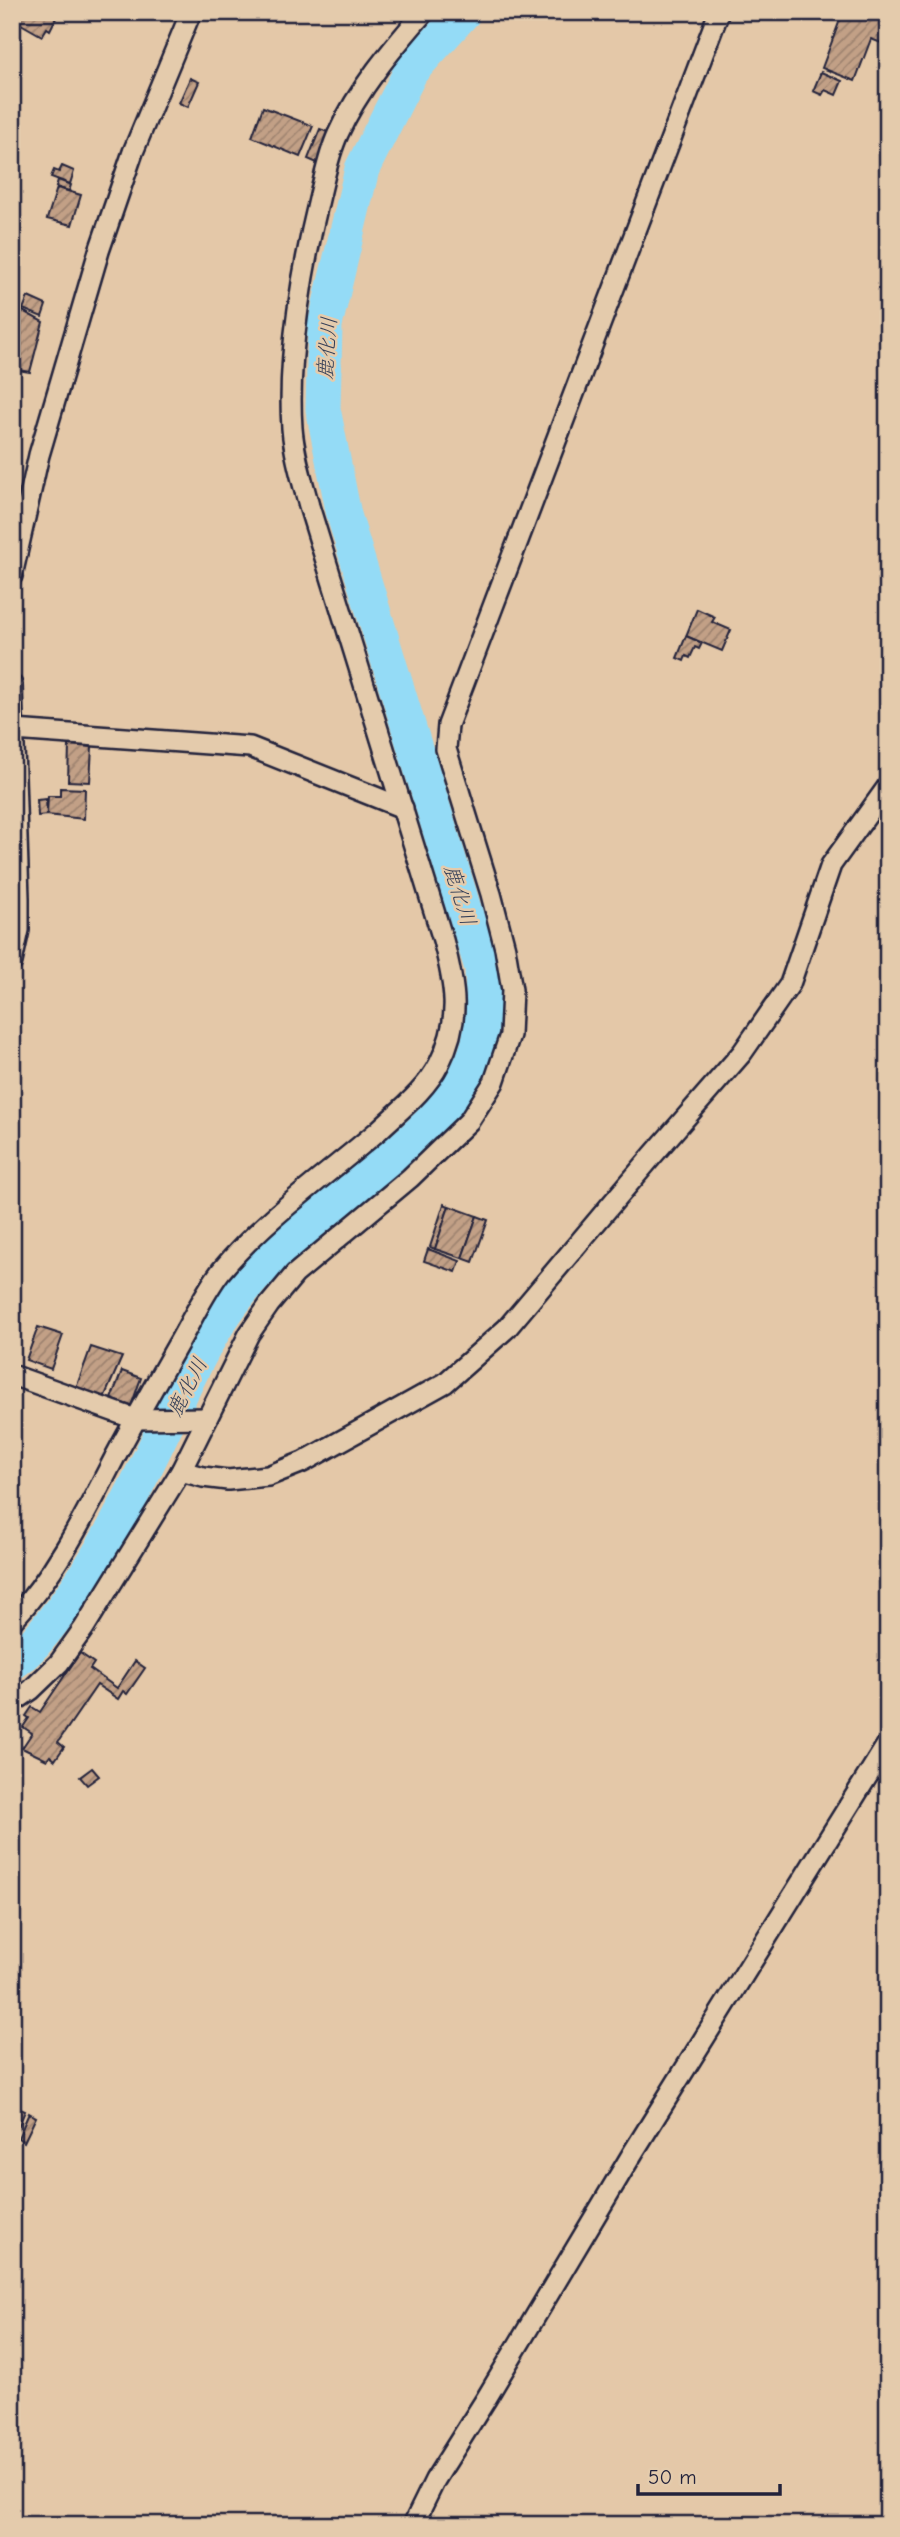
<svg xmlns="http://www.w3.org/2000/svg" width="900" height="2537" viewBox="0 0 900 2537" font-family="'Comic Neue','Klee One',sans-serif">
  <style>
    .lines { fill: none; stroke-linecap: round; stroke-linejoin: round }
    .river { stroke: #94dbf6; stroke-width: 35 }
    .building { fill: url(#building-hatch); stroke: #22223b; stroke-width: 2 }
    .minor-casing { stroke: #22223b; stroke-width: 24 }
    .minor { stroke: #e4cbac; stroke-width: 19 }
    .labels { text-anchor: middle; stroke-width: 5; stroke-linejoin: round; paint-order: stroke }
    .water-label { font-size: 21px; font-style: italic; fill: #333e57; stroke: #e4cbac }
  </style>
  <defs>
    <pattern id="building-hatch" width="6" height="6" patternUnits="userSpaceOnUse" patternTransform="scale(1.75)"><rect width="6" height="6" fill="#c2a086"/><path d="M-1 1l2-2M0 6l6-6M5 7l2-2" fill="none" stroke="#9d826f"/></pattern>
  </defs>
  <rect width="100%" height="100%" fill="#e4c8a8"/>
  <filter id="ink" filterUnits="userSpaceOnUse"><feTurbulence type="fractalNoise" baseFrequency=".0143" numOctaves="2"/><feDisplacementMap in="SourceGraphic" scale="14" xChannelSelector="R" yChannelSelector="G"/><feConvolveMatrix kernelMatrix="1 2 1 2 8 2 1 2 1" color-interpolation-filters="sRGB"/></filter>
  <g filter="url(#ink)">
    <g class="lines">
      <path class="river" d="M12,1663C33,1648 46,1629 62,1609C106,1551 137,1486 168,1420C185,1385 202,1346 225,1313C261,1260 317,1218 366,1178C410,1143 457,1107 476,1052C485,1024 483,997 482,968L344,515L323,409L325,325L362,169L411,71L464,12"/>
    </g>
    <g class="building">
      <polygon points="19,12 59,12 50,30 47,28 42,36 14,20"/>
      <polygon points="843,12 888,12 888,35 884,44 871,39 855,81 822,68"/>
      <polygon points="821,72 842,81 836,95 825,90 822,95 813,91"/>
      <polygon points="190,78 199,82 188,107 179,103"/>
      <polygon points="263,107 313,126 300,157 252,137"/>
      <polygon points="320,129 330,133 317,163 308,159"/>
      <polygon points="62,166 74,171 70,184 51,177 54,170 59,172"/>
      <polygon points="58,180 71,185 69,191 56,187"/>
      <polygon points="57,188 81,195 72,225 47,219"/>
      <polygon points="28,297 46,305 42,317 23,309"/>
      <polygon points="12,308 21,310 43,322 30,372 12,369"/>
      <polygon points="697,609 715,617 712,622 731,630 722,651 686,636"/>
      <polygon points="686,636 702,643 699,649 695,647 690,658 686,656 684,661 677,658"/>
      <polygon points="69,745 92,747 90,782 68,781"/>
      <polygon points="60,788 85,789 84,819 47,815 48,796 60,796"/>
      <polygon points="46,799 47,815 38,816 37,800"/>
      <polygon points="444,1204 449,1206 435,1249 430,1247"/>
      <polygon points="449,1206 477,1216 462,1258 435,1249"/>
      <polygon points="477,1216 488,1220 473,1262 462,1258"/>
      <polygon points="428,1249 460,1261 456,1272 424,1261"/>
      <polygon points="38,1327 63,1335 51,1369 26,1360"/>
      <polygon points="91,1347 122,1357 104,1398 76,1388"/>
      <polygon points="122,1371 141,1378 131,1406 111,1399"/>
      <polygon points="80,1653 94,1663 90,1669 117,1688 135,1661 145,1668 127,1694 123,1691 118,1699 97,1685 58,1742 64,1747 55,1760 50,1756 47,1760 22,1748 32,1733 23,1727 29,1718 26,1716 32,1707 40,1712"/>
      <polygon points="92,1768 99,1776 87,1785 80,1777"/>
      <polygon points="18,2108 25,2111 13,2139 12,2122"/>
      <polygon points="29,2113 36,2117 24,2142 18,2138"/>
    </g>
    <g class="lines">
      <g class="minor-casing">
        <g id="minor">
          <polyline points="12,576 39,455 99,251 133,152 191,12"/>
          <polyline points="12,685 19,898 19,930 12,962"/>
          <polyline points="14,730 250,747 403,808"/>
          <polyline points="12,1375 135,1419 207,1418"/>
          <polyline points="181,1471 203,1477 228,1480 268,1476 303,1462 445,1383 507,1328 653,1155 742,1053 790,984 831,865 888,786"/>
          <path d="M12,1621C57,1573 86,1513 116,1455C136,1418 157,1381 178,1344C192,1320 204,1293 221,1271C266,1217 326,1176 379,1130C400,1110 426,1090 439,1064C462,1019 455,986 443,940L309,506C302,480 294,454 292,428C287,357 303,264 320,195C325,175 329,153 338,134C358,89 392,49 424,12"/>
          <polyline points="12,1703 31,1690 59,1663 84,1628 181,1471 249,1334 269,1305 295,1274 410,1178 469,1121 494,1082 510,1035 512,990 505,948 491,894 446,749 448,725 719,12"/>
          <polyline points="413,2525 435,2480 486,2399 634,2151 888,1743"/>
        </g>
      </g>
      <use href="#minor" class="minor"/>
    </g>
  </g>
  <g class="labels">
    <g class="water-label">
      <text transform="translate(327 348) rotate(-86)" y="7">鹿化川</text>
      <text transform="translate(460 895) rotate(73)" y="7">鹿化川</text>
      <text transform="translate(187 1387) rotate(-63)" y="7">鹿化川</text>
    </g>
  </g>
  <rect width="900" height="2537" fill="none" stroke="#e4cbac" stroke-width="42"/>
  <rect x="21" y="21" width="858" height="2495" fill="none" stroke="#22223b" stroke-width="2.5" filter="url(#ink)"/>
  <path d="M638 2484v10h142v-10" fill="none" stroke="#22223b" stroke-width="3.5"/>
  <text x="648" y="2484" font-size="21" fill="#22223b" stroke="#e4cbac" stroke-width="5" paint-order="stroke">50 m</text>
</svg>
